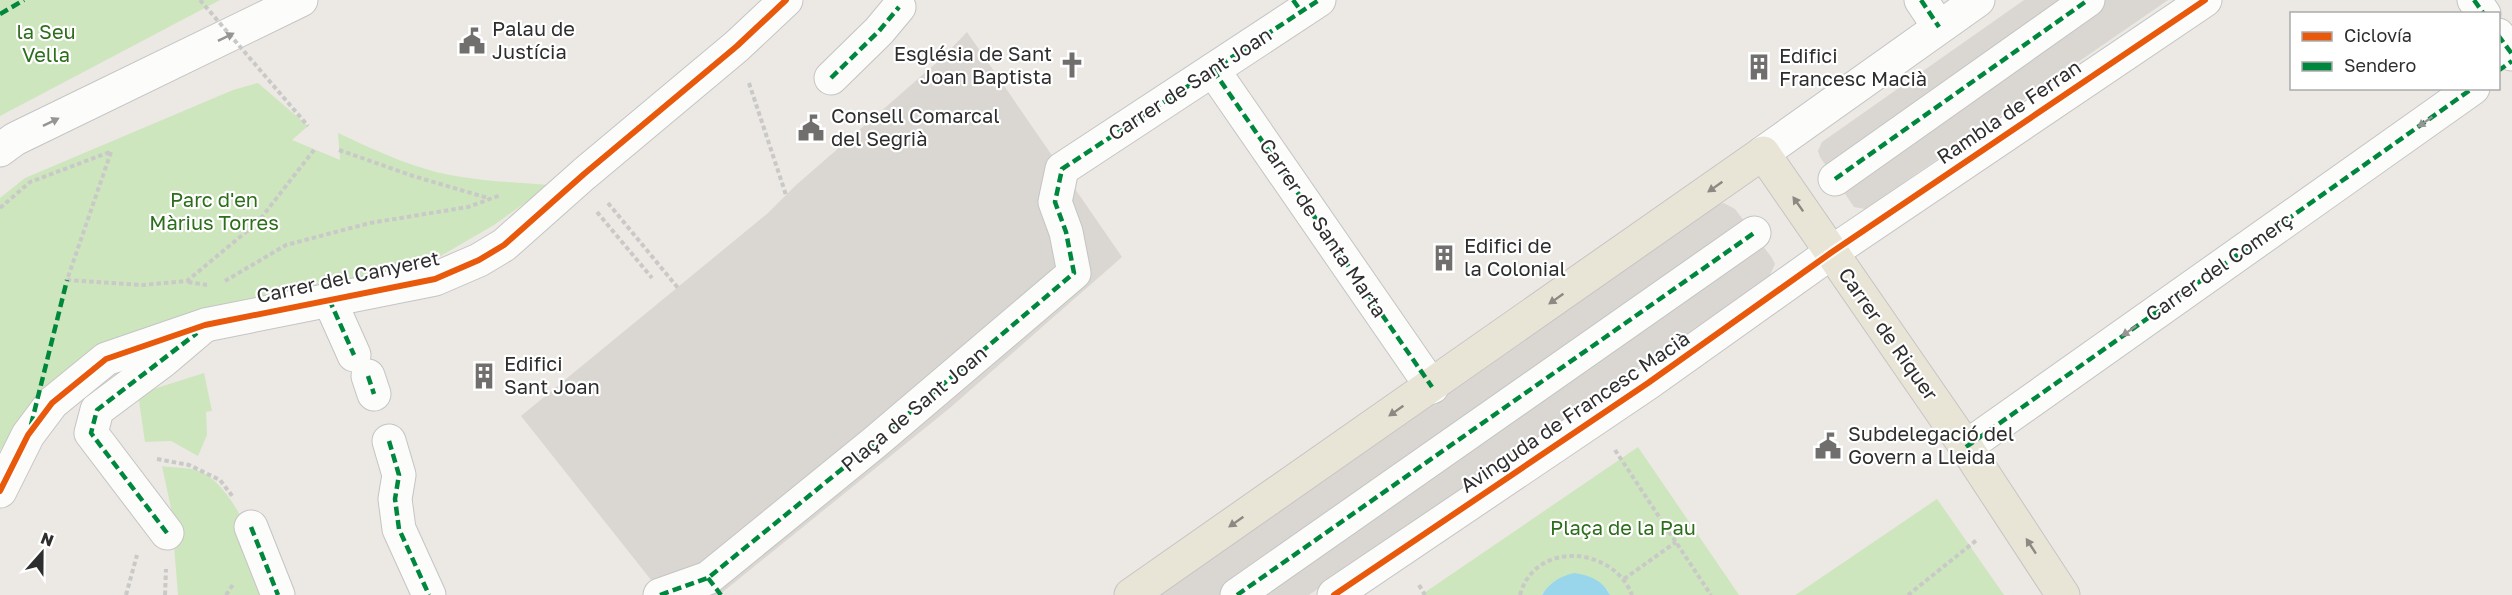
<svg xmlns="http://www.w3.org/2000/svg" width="2512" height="595" viewBox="0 0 2512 595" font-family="'Golos Text',sans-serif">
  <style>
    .green { fill: #cee6be }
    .plaza { fill: #dad6d2 }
    .water { fill: #99d6ec }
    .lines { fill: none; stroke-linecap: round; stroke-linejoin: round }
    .pedestrian-casing { stroke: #c5c4c5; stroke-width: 35 }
    .minor-casing { stroke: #c5c4c5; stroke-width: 35 }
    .primary-casing { stroke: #c6c5c4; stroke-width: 35 }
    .path { stroke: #c9c9c8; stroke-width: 4; stroke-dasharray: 4.5 3; stroke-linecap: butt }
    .pedestrian { stroke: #fcfcfb; stroke-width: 33 }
    .minor { stroke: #fcfcfb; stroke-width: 33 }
    .primary { stroke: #e8e4d6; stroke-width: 33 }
    .path-bridge { stroke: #c9c9c8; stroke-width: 4; stroke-dasharray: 4.5 3; stroke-linecap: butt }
    .quiet { stroke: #00873e; stroke-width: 4.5; stroke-dasharray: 9 4.5; stroke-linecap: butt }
    .cycleway-casing { stroke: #fff; stroke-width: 10 }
    .cycleway { stroke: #e8590c; stroke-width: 6 }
    .oneway { fill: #959594 }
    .oneway2 { fill: #8b8982 }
    .labels { text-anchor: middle; stroke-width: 4.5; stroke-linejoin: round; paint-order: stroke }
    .poi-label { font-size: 20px; fill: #2e2e2e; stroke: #fff; text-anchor: start }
    .park-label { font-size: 20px; fill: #2c6e1b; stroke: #fff }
    .street-label { font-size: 20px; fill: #2e2e2e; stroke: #fff }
  </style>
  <rect width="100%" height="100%" fill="#ece8e4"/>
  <g class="green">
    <polygon points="0,0 220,0 0,116"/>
    <path d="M258,83L308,126L292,140L340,160L338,133C370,148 402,163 436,172C473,181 512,182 550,185L494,225L432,261L299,299L63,380L0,450V198L25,178L233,90Z"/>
    <polygon points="204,373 212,411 206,412 207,435 198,456 171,441 145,442 138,394"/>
    <polygon points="1638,447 1739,595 1610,595 1607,589 1542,593 1542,595 1421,595"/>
    <path d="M162,466C173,468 188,467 199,471C234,483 262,562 277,595H178L171,508Z"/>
    <polygon points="1937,499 2004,595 1795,595 1797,594"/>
  </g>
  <g class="plaza">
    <polygon points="2024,0 2168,0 1865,209 1854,207 1820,157 1818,151 1822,142"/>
    <polygon points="967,32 1122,257 951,407 719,595 663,595 521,416 768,213 795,186 942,58"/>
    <polygon points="1724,203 1735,209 1772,258 1775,264 1769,277 1309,595 1156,595 1719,204"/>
  </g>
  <path class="water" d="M1574,573C1590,575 1602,580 1610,595H1542C1550,582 1559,577 1574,573Z"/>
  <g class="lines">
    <g class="pedestrian-casing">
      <g id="pedestrian">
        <polyline points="1213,70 1432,387"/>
        <polyline points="831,78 879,31 899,7"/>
        <polyline points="1835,179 2088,0"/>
        <polyline points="329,299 354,355"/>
        <polyline points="368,376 374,394"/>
        <polyline points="389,441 399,475 395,499 399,529 429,595"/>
        <polyline points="251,527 278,595"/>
        <polyline points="167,533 91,433 97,410 164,360 204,326"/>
        <polyline points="660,595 708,578 874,443 1074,273 1066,232 1055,202 1062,169 1319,0"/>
        <polyline points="1237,595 1754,233"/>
      </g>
    </g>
    <g class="minor-casing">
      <g id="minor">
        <polyline points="1921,0 1939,27"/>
        <polyline points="2474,0 2484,14"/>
        <polyline points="2498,35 2512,54"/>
        <polyline points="0,150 15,139 301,0"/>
        <polyline points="1763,153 1978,0"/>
        <polyline points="1966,447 2473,88"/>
        <polyline points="0,491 28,435 52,403 106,359 205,325 435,279 479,260 504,245 584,174 737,46 786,0"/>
        <polyline points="1334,595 1648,383 1832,252 2205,0"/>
      </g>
    </g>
    <g class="primary-casing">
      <polyline id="primary" points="1131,595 1763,153 1966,447 2063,595"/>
    </g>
    <g class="path">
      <polyline points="749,83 786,195"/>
      <polyline points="339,150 413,176 488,198"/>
      <polyline points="111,152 67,280 142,285 187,281 258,222 314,150"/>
      <polyline points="608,203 678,288"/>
      <polyline points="0,208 30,182 110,152"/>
      <polyline points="597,212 652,278"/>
      <polyline points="225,281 286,245 370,223 468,207 501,195"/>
      <polyline points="188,282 207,285"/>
      <polyline points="1615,450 1711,595"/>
      <polyline points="157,459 189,465 220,480 233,497"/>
      <polyline points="1624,579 1676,542"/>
      <polyline points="1419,585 1425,595"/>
      <polyline points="126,595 137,555"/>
      <polyline points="165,595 166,569"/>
      <polyline points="226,595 234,583"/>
      <path d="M1520,595C1535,540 1613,546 1632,595"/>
      <polyline points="1908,595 1978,539"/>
    </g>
    <use href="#pedestrian" class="pedestrian"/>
    <use href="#minor" class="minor"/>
    <use href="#primary" class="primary"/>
    <polyline class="path-bridge" points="200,0 308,126"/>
    <g class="quiet">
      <polyline points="1293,0 1301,11"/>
      <polyline points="1921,0 1939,27"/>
      <polyline points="2474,0 2484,14"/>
      <polyline points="0,14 24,0"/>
      <polyline points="2498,35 2512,54"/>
      <polyline points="1213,70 1432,387"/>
      <polyline points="2498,71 2512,61"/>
      <polyline points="831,78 879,31 899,7"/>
      <polyline points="1835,179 2088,0"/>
      <polyline points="329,299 354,355"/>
      <polyline points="368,376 374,394"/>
      <polyline points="31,425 67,280"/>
      <polyline points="389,441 399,475 395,499 399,529 429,595"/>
      <polyline points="1966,447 2473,88"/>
      <polyline points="251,527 278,595"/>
      <polyline points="167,533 91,433 97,410 197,333"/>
      <polyline points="708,578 721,595"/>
      <polyline points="660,595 708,578 874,443 1074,273 1066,232 1055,202 1062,169 1319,0"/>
      <polyline points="1237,595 1754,233"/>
    </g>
    <g class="cycleway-casing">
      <g id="cycleway">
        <polyline points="0,491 28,435 52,403 106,359 205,325 435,279 479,260 504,245 584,174 737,46 786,0"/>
        <polyline points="1334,595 1648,383 1832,252 2205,0"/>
      </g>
    </g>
    <use href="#cycleway" class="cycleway"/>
  </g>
  <defs><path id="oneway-solid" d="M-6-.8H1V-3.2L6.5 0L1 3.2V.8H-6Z" transform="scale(1.5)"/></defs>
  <g class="oneway">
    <use href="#oneway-solid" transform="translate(226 37) rotate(-26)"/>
    <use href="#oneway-solid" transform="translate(51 122) rotate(-26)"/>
    <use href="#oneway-solid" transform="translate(2425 122) rotate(145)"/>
    <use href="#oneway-solid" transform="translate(2129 331) rotate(145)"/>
  </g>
  <g class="oneway2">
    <use href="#oneway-solid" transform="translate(1715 187) rotate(145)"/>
    <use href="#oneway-solid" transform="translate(1798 204) rotate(-125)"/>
    <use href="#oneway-solid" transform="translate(1556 299) rotate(145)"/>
    <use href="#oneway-solid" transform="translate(1396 411) rotate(145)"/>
    <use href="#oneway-solid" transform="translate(1236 522) rotate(145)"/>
    <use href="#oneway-solid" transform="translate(2031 546) rotate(-123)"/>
  </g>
  <defs>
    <g id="civic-bare" transform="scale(2.07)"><path d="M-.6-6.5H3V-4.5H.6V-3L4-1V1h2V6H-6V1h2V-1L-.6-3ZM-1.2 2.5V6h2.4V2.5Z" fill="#706f6e" stroke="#fff" stroke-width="2.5" paint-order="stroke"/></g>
    <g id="church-bare" transform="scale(2.07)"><path d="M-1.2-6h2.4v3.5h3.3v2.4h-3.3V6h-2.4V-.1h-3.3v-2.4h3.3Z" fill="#706f6e" stroke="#fff" stroke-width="2.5" paint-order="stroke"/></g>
    <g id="building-bare" transform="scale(2.07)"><path d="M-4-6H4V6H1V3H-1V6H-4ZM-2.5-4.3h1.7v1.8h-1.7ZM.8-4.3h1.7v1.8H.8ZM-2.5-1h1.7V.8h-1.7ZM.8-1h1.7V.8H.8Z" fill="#706f6e" stroke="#fff" stroke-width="2.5" paint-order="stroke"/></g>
  </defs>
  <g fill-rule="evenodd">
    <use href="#civic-bare" x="472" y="41"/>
    <use href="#church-bare" x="1072" y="65"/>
    <use href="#building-bare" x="1759" y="67"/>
    <use href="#civic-bare" x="811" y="128"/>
    <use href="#building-bare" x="1444" y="258"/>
    <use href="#building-bare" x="484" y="376"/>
    <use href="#civic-bare" x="1828" y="446"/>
  </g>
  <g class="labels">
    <g class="poi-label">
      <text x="492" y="36">Palau de<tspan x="492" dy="23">Justícia</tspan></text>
      <text x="1052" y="61" text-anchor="end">Església de Sant<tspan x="1052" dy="23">Joan Baptista</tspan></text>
      <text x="1779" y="63">Edifici<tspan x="1779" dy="23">Francesc Macià</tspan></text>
      <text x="831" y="123">Consell Comarcal<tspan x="831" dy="23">del Segrià</tspan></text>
      <text x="1464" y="253">Edifici de<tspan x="1464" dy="23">la Colonial</tspan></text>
      <text x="504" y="371">Edifici<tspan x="504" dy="23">Sant Joan</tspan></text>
      <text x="1848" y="441">Subdelegació del<tspan x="1848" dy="23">Govern a Lleida</tspan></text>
    </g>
    <g class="park-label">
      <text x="46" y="39">la Seu<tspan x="46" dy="23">Vella</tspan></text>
      <text x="214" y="207">Parc d'en<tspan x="214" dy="23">Màrius Torres</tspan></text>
      <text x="1623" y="535">Plaça de la Pau</text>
    </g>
    <g class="street-label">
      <text transform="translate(1190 84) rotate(-33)" y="7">Carrer de Sant Joan</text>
      <text transform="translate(2009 112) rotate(-34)" y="7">Rambla de Ferran</text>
      <text transform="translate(1323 228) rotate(56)" y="7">Carrer de Santa Marta</text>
      <text transform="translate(2219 267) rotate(-35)" y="7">Carrer del Comerç</text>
      <text transform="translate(348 277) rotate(-12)" y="7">Carrer del Canyeret</text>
      <text transform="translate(1888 334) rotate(55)" y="7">Carrer de Riquer</text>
      <text transform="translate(914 409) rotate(-40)" y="7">Plaça de Sant Joan</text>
      <text transform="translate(1575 412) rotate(-34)" y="7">Avinguda de Francesc Macià</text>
    </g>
  </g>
  <rect x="2290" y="12" width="210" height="78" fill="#ffffff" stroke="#ababab" stroke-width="1.5"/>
  <rect x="2302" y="32" width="30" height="9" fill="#e8590c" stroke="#ababab" stroke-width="1.5"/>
  <text x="2344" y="42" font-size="18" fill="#2e2e2e">Ciclovía</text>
  <rect x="2302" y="62" width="30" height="9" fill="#00873e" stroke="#ababab" stroke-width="1.5"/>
  <text x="2344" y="72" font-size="18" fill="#2e2e2e">Sendero</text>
  <g transform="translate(42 553) rotate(21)" stroke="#ffffff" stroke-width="4.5" paint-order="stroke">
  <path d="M0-4.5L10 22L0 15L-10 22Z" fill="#2e2e2e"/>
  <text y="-9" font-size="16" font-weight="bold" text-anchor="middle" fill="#2e2e2e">N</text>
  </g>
</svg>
